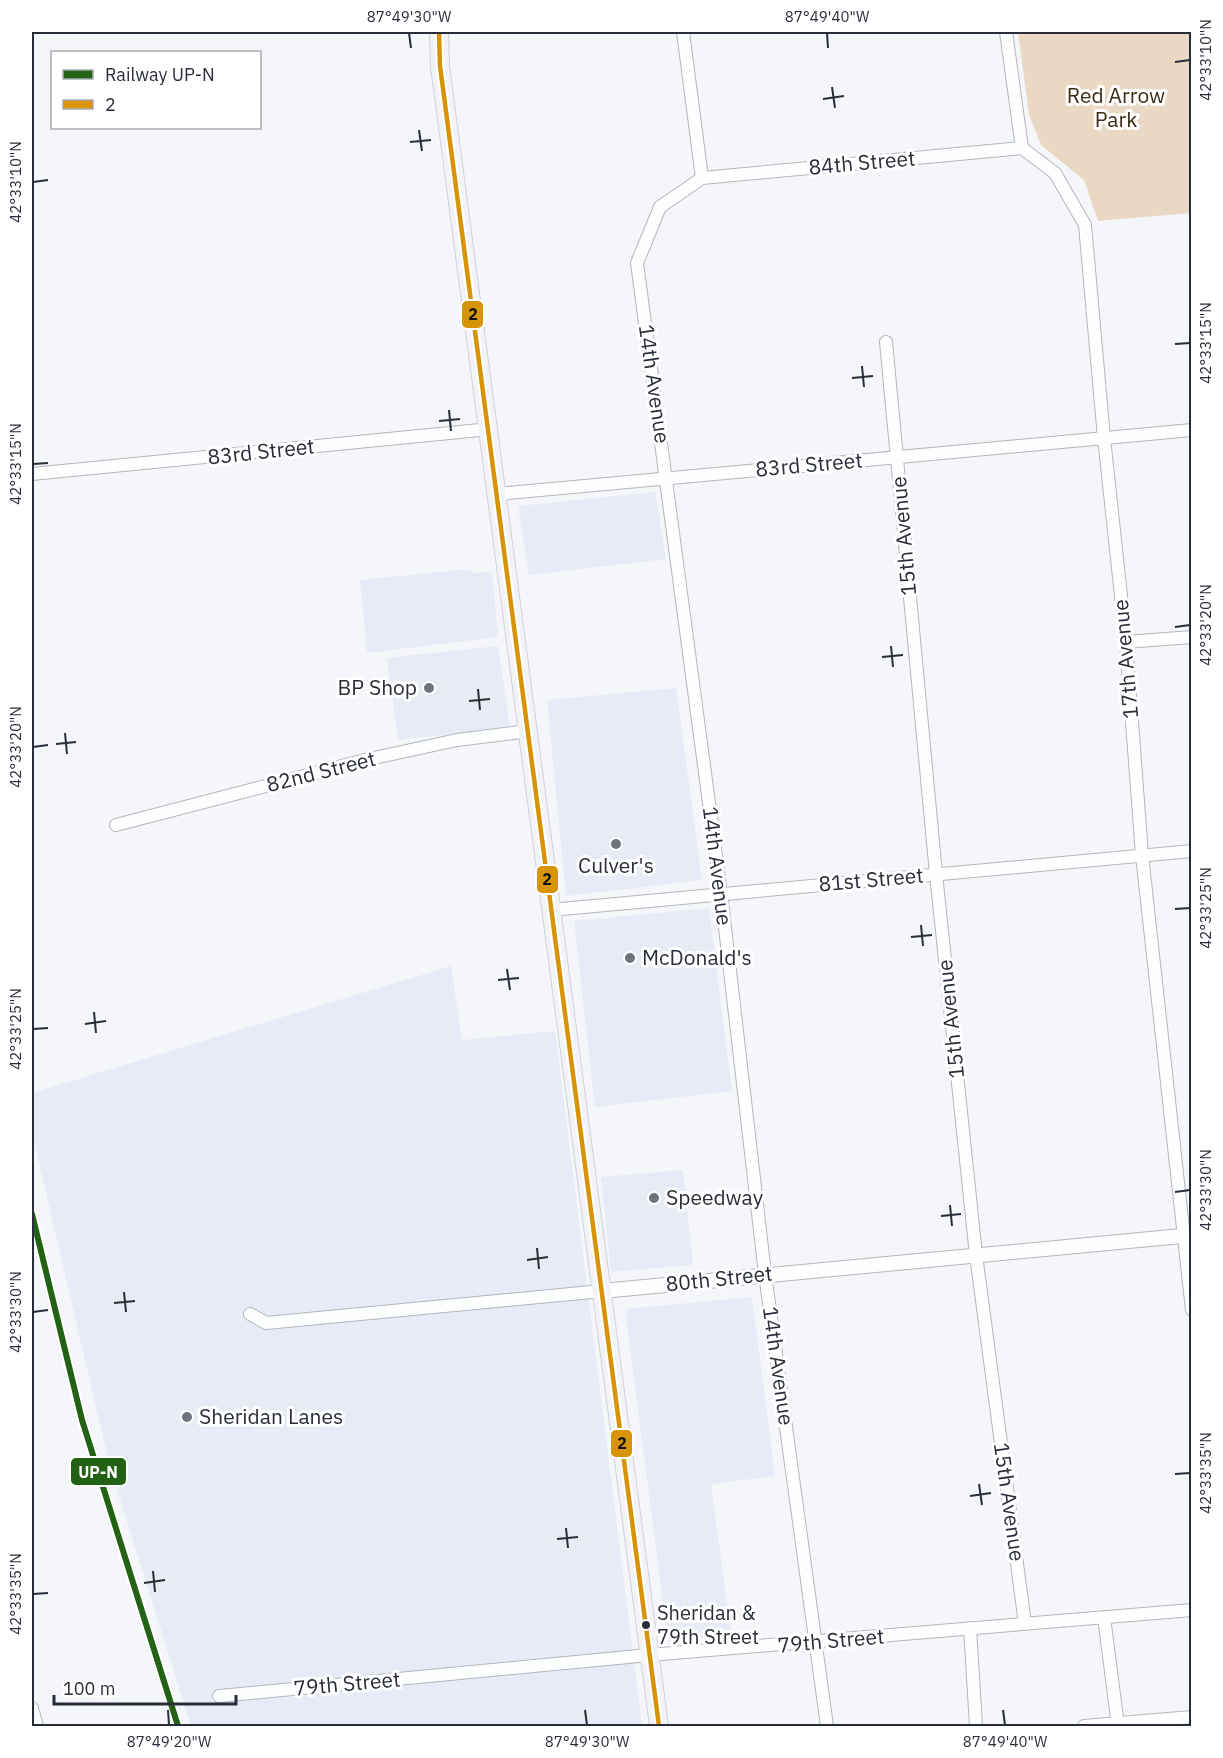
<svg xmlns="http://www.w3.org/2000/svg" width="1223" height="1758" viewBox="0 0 1223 1758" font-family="'IBM Plex Sans',sans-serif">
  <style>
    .built { fill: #e7ebf6 }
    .green { fill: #e9d9c4 }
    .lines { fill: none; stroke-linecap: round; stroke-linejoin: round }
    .minor-casing { stroke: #b2b6bd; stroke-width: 14 }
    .tertiary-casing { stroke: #b2b6bd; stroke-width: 16 }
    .primary-casing { stroke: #d0d2d6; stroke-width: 20 }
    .minor { stroke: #fdfefe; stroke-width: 12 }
    .tertiary { stroke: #fdfefe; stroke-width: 14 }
    .primary { stroke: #f1f3f7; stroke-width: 18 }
    .bus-1-casing { stroke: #fff; stroke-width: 9 }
    .bus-1 { stroke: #d89409; stroke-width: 4.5 }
    .rail-1-casing { stroke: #fff; stroke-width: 10 }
    .rail-1 { stroke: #236214; stroke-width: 6 }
    .ticks { fill: none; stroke: #282d39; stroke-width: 2 }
    .poi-dot { fill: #6f737d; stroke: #fff; stroke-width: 2 }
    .bus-dot { fill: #282d39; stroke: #fff; stroke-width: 2 }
    .labels { text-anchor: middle; stroke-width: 6; stroke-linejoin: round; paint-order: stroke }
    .bus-label { font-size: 20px; fill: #282d39; stroke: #fff; text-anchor: start }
    .park-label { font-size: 21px; fill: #3b2b12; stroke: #fff }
    .street-label { font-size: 21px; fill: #282d39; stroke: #fff }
    .poi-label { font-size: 21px; fill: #282d39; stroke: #fff; text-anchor: start }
    .line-badge { stroke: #fff; stroke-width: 2 }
    .badge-label { font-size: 16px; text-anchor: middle; font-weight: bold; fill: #fff }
    .pale-badge-label { font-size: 16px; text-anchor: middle; font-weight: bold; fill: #111 }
    .neatline { fill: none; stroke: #282d39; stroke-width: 2 }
    .ticks-label { font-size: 15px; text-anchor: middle; fill: #282d39 }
  </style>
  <rect width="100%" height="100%" fill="#f4f6fa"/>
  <g class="built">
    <polygon points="655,492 666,559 529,575 518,506"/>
    <polygon points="468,569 474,573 492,572 498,637 367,653 360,580"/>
    <polygon points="498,646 510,727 398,740 387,658"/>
    <polygon points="676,688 702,880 566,896 547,700"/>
    <polygon points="709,908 732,1091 595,1107 574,921"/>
    <polygon points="451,966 462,1040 555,1031 642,1726 191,1726 110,1467 32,1133 32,1093"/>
    <polygon points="683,1170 693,1265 611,1272 601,1177"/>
    <polygon points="752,1297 775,1476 711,1484 731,1634 668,1642 625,1309"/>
  </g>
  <polygon class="green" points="1018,32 1191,32 1191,213 1098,221 1084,180 1041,145 1029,115"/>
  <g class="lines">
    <g class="minor-casing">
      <g id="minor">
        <polyline points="683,32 702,178"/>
        <polyline points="1006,32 1022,148 1055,173 1085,225 1104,438 1126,642 1142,855 1192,1310"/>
        <polyline points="886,342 936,874 976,1255 1025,1624"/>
        <polyline points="32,474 490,429"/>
        <polyline points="498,494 1192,430"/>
        <polyline points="1126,642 1192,637"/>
        <polyline points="116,825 369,759 457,740 529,731"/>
        <polyline points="551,910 1192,851"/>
        <polyline points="250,1314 266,1323 602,1291"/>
        <polyline points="1104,1617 1118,1726"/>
        <polyline points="970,1628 976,1726"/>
        <polyline points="219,1696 649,1655 1192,1610"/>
        <polyline points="32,1708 37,1726"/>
        <polyline points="827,1726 765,1274 721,893 637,263 660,207 702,178 1022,148"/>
        <polyline points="1084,1726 1192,1717"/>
      </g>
    </g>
    <g class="tertiary-casing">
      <polyline id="tertiary" points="602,1291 1192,1235"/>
    </g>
    <g class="primary-casing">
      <polyline id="primary" points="439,32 440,66 659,1726"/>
    </g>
    <use href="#minor" class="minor"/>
    <use href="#tertiary" class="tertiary"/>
    <use href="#primary" class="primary"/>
    <g class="bus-1-casing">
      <polyline id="bus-1" points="439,32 440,66 659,1726"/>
    </g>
    <use href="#bus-1" class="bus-1"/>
    <g class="rail-1-casing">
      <polyline id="rail-1" points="32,1214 82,1420 178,1726"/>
    </g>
    <use href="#rail-1" class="rail-1"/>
  </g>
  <path class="ticks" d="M409,33L411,48M827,33L828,48M1175,62L1190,60M832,87L835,108M823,99L844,96M419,130L422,151M410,142L431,140M33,182L48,180M1175,344L1190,343M862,366L864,387M852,378L873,376M449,410L451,431M439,421L460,419M33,464L48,463M1175,627L1190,625M891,646L893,667M882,657L903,655M478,689L480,710M469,701L490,699M65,733L67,754M56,744L76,742M33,747L48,745M1175,909L1190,908M921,925L923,946M911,937L932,935M507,969L510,990M498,980L519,978M94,1012L96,1033M85,1024L106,1021M33,1029L48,1028M1175,1192L1190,1190M950,1205L952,1226M941,1216L961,1214M537,1248L539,1269M527,1260L548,1257M124,1292L126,1312M114,1303L135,1301M33,1312L48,1310M1175,1474L1190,1473M979,1484L982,1505M970,1496L991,1493M566,1528L568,1548M557,1539L578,1537M153,1571L155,1592M144,1583L165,1580M33,1594L48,1593M168,1710L169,1725M585,1710L587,1725M1003,1710L1005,1725"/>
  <g class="poi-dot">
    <circle cx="429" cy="688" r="6"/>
    <circle cx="616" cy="844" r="6"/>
    <circle cx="630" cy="958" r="6"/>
    <circle cx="654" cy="1198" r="6"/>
    <circle cx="187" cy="1417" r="6"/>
  </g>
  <circle class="bus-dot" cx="646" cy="1625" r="5"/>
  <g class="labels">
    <g class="bus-label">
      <text x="657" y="1620">Sheridan &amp;<tspan x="657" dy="24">79th Street</tspan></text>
    </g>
    <g class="park-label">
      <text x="1116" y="103">Red Arrow<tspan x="1116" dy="24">Park</tspan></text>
    </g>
    <g class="street-label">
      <text transform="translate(862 163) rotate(-5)" y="7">84th Street</text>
      <text transform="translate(654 384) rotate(82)" y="7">14th Avenue</text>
      <text transform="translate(261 452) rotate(-6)" y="7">83rd Street</text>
      <text transform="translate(809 465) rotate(-5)" y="7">83rd Street</text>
      <text transform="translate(904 536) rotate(-95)" y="7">15th Avenue</text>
      <text transform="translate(1126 659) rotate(-95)" y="7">17th Avenue</text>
      <text transform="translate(321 772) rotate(-14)" y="7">82nd Street</text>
      <text transform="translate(717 866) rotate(83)" y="7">14th Avenue</text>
      <text transform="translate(871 880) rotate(-5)" y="7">81st Street</text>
      <text transform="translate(951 1019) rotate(-96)" y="7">15th Avenue</text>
      <text transform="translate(719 1279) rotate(-6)" y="7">80th Street</text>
      <text transform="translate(778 1366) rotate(82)" y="7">14th Avenue</text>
      <text transform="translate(1009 1502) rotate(82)" y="7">15th Avenue</text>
      <text transform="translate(831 1641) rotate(-5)" y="7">79th Street</text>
      <text transform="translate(347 1684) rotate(-5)" y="7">79th Street</text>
    </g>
    <g class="poi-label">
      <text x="417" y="695" text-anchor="end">BP Shop</text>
      <text x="616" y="873" text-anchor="middle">Culver's</text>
      <text x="642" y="965">McDonald's</text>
      <text x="666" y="1205">Speedway</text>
      <text x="199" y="1424">Sheridan Lanes</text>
    </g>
  </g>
  <g class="line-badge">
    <rect x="461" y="300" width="23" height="29" rx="6" fill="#d89409"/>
    <rect x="536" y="865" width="23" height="29" rx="6" fill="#d89409"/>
    <rect x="610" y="1429" width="23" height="29" rx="6" fill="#d89409"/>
    <rect x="70" y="1457" width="57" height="29" rx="6" fill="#236214"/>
  </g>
  <g class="badge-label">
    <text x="98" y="1478">UP-N</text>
  </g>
  <g class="pale-badge-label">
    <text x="473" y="320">2</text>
    <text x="547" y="885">2</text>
    <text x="622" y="1449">2</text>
  </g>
  <rect width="1223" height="1758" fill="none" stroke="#ffffff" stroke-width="66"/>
  <rect x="51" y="51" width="210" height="78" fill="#ffffff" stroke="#a9abb0" stroke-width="1.5"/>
  <rect x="63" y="70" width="30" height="9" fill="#236214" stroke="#a9abb0" stroke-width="1.5"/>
  <text x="105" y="81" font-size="18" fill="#282d39">Railway UP-N</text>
  <rect x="63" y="100" width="30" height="9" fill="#d89409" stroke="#a9abb0" stroke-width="1.5"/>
  <text x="105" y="111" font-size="18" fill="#282d39">2</text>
  <path d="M54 1695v9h182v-9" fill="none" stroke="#282d39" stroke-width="3"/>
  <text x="63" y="1695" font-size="18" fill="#282d39" stroke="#ffffff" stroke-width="4.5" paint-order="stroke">100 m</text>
  <rect x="33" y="33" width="1157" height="1692" class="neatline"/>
  <g class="ticks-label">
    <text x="409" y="22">87°49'30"W</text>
    <text x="827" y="22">87°49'40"W</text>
    <text transform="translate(1206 60) rotate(-90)" y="5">42°33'10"N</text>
    <text transform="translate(16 182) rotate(-90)" y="5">42°33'10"N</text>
    <text transform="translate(1206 343) rotate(-90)" y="5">42°33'15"N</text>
    <text transform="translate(16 464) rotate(-90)" y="5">42°33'15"N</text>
    <text transform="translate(1206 625) rotate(-90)" y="5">42°33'20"N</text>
    <text transform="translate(16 747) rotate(-90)" y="5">42°33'20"N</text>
    <text transform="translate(1206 908) rotate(-90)" y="5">42°33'25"N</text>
    <text transform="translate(16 1029) rotate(-90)" y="5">42°33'25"N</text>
    <text transform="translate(1206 1190) rotate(-90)" y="5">42°33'30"N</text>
    <text transform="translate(16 1312) rotate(-90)" y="5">42°33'30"N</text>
    <text transform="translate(1206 1473) rotate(-90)" y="5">42°33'35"N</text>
    <text transform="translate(16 1594) rotate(-90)" y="5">42°33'35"N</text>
    <text x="169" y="1747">87°49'20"W</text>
    <text x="587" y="1747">87°49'30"W</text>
    <text x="1005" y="1747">87°49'40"W</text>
  </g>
</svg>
